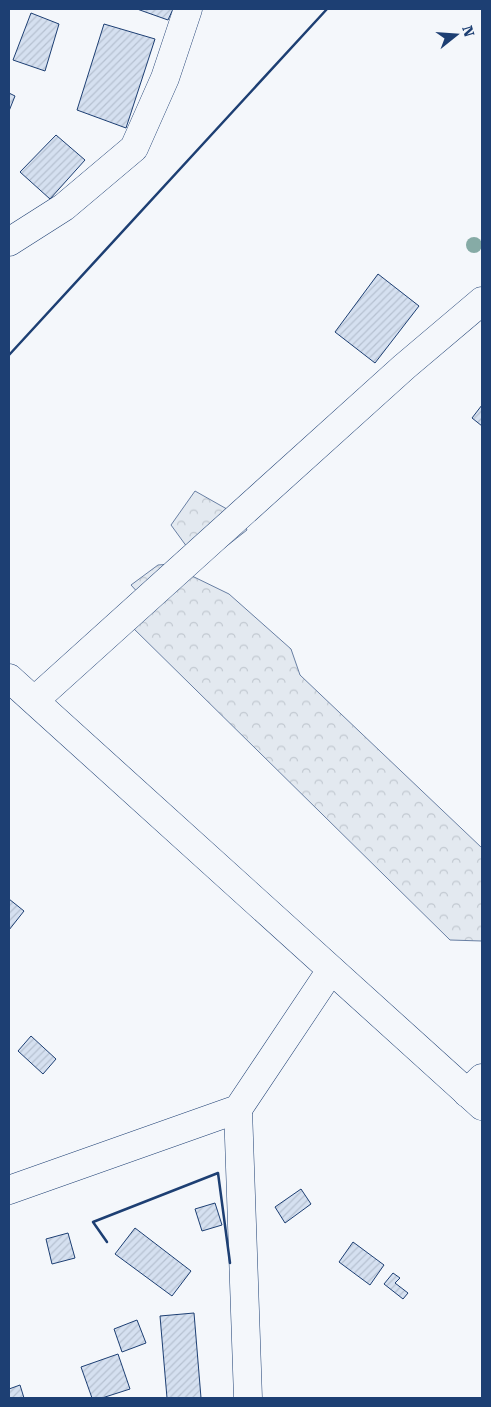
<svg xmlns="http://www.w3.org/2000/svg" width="491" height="1407" viewBox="0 0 491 1407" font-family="'Roboto Serif',serif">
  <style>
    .forest { fill: url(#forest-crowns); stroke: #687fa3 }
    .building { fill: url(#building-hatch); stroke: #1d3f73 }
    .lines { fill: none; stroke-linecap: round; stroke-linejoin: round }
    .minor-casing { stroke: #1d3f73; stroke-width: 29 }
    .highway-casing { stroke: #1d3f73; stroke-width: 29 }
    .minor { stroke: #f4f7fb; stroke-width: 28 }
    .highway { stroke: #f4f7fb; stroke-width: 28 }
    .wall { stroke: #1d3f73; stroke-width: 2.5 }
    .tree { fill: #86aba6 }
  </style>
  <defs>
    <pattern id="forest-crowns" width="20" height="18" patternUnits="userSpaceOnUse" patternTransform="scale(1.25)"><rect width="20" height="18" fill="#e3e9f0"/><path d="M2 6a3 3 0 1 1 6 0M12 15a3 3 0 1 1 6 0" fill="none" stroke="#c2c9d1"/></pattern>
    <pattern id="building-hatch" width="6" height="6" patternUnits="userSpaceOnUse" patternTransform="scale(1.25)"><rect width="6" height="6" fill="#d5e0f0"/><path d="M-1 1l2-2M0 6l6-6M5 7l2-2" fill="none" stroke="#b6c1d1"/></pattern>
  </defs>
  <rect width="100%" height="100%" fill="#f4f7fb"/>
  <polygon class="forest" points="195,491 241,517 247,530 190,575 229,594 291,649 300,675 482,848 482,941 450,940 130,625 151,607 131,585 158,565 172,564 187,547 171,525"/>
  <g class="building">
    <polygon points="137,9 173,9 168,20"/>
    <polygon points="31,13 59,24 45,71 13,60"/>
    <polygon points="104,24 155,39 126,128 77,110"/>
    <polygon points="9,93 15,96 9,111"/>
    <polygon points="56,135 85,160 50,199 20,172"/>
    <polygon points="378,274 419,306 375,363 335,332"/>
    <polygon points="482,405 482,426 472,418"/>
    <polygon points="9,899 24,911 9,930"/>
    <polygon points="31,1036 56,1059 43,1074 18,1051"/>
    <polygon points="301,1189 311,1204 285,1223 275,1207"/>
    <polygon points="215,1203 222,1225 202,1231 195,1209"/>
    <polygon points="135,1228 191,1271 172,1296 115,1254"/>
    <polygon points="68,1233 75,1258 52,1264 46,1239"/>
    <polygon points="353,1242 384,1265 370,1285 339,1262"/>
    <polygon points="393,1273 400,1278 395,1283 408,1293 403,1299 384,1284"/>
    <polygon points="194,1313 201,1398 167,1398 160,1316"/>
    <polygon points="137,1320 146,1343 122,1352 114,1329"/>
    <polygon points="118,1354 130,1389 102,1398 92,1398 81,1367"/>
    <polygon points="20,1385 24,1398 9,1398 9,1389"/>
  </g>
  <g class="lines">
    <g class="minor-casing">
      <g id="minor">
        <polyline points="9,242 64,207 134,148 165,78 188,9"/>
        <polyline points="35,700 404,367 482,301"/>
        <polyline points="467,1093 482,1078"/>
        <polyline points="238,1109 248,1398"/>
        <polyline points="9,1190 238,1109 331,970"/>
      </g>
    </g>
    <g class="highway-casing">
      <polyline id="highway" points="9,678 482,1106"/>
    </g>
    <use href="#minor" class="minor"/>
    <use href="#highway" class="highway"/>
    <g class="wall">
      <polyline points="9,355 327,9"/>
      <polyline points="107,1242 93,1222 218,1173 230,1263"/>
    </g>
  </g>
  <circle class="tree" cx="474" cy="245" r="8"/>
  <rect width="491" height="1407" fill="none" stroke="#1d3f73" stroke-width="20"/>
  <g transform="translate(456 35) rotate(73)" stroke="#f4f7fb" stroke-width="4" paint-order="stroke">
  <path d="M0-4L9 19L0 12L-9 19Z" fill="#1d3f73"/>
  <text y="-8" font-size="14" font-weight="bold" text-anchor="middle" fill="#1d3f73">N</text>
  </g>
</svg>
